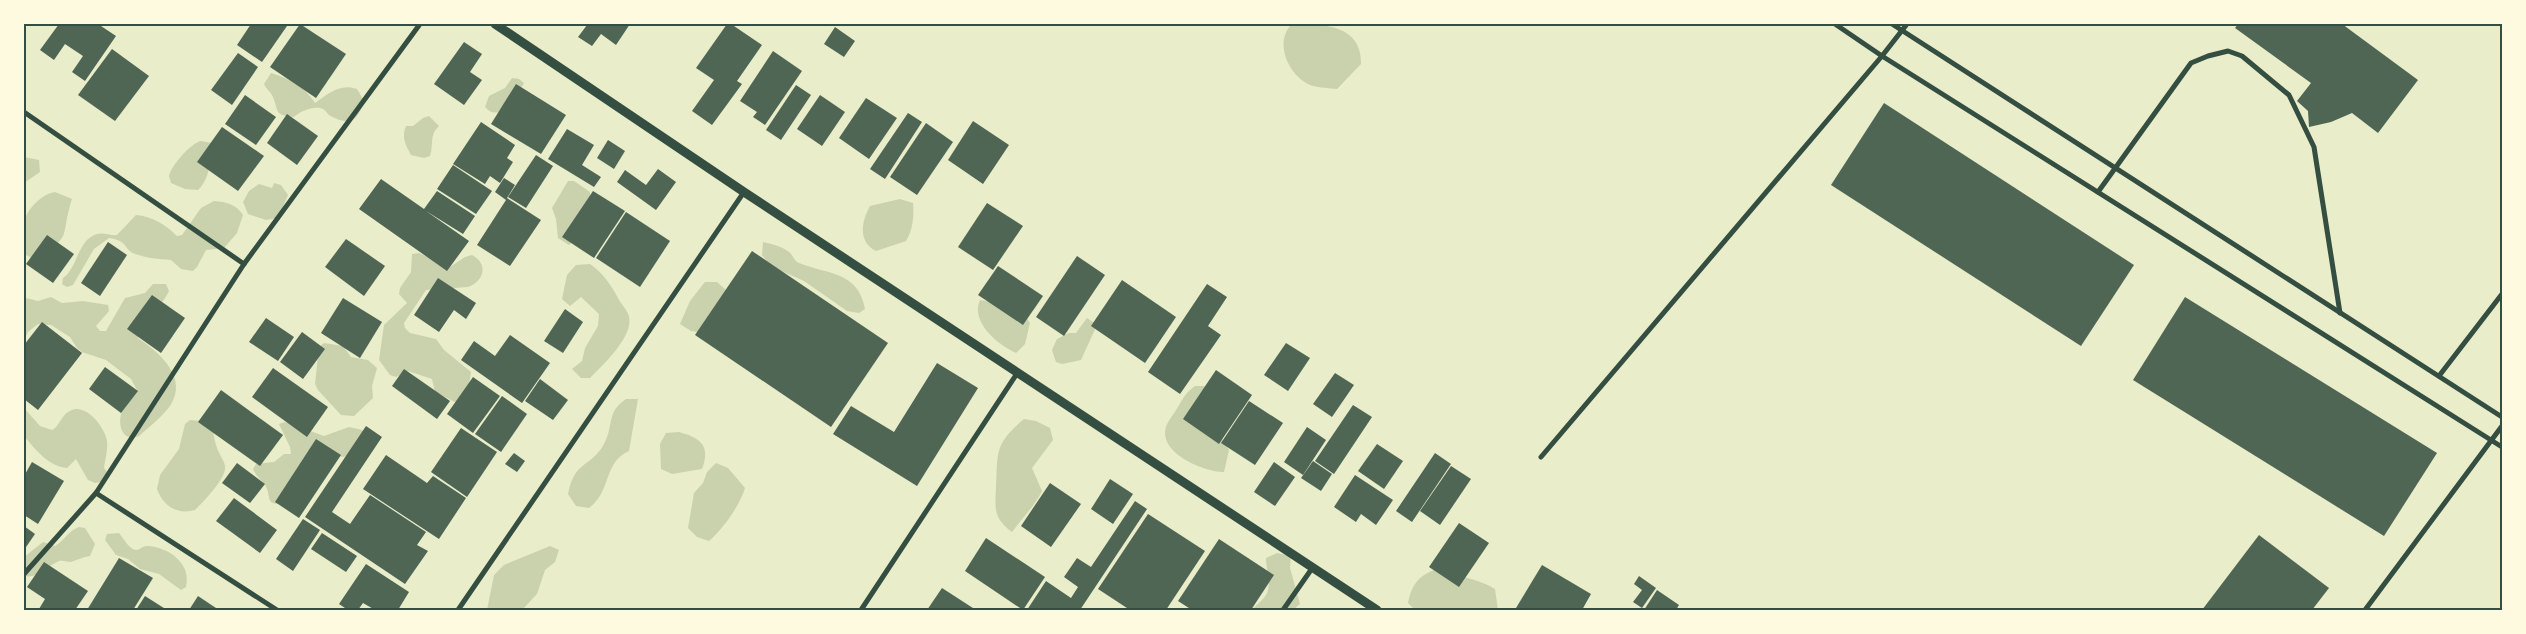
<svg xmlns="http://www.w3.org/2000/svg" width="2526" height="634" viewBox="0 0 2526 634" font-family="Manrope,sans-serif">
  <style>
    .green { fill: #cad2ad }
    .building { fill: #4f6655 }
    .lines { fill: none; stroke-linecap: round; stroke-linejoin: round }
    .minor { stroke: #344e41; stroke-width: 5 }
    .tertiary { stroke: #344e41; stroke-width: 9 }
    .neatline { fill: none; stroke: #344e41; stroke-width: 2 }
  </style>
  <rect width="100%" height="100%" fill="#e9edc9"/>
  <g class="green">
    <path d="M1292,24C1322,24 1362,24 1361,64L1337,89C1329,88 1318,88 1310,85C1289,76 1273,42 1292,24Z"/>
    <path d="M271,73C290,79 304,86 315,103C328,94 340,83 357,89L364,101C358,121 350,127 329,115C327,113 326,111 323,109C315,105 300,111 294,117C274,115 279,112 273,97C271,92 266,89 264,84Z"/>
    <path d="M512,78L519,79L524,83C517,95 500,125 485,107L489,96L505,88Z"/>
    <path d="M429,116L439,126C429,135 434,144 430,156L424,158L411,155C406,146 401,137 406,126H413L423,118Z"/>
    <path d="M201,141L212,143C210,159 211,178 198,190L185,189L171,183L169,176C171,166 191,143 201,141Z"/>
    <polygon points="24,157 39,160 40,172 24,183"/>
    <polygon points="568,181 574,181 590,192 590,199 574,241 569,245 558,238 556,219 552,208"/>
    <polygon points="274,183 281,185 288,195 278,218 266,220 248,214 243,202 249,191 259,184 272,188"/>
    <path d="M55,192L72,199C59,240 75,236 32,258L24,254C24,245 21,230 24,221C28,208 42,194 55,192Z"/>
    <path d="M900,199L913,203C914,216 913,230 906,241L876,251C858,242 861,222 870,206Z"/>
    <path d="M214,201C226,202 236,204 243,215L237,233L224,248L206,250L197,267L193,271L181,269L171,260C158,259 147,258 135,254C123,249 129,241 109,238L94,249L73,285L67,287L62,284L63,278C78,268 77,240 97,234C103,232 111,236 117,235L136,215C152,216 166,225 177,236L182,235L201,208Z"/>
    <path d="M763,242C771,244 782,246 789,252C793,255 794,261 799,263C829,275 858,271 865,309L859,313L847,311L804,281L770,266L762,255Z"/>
    <path d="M419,253L450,267L465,257L472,255C489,264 484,281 468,287L426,290L404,323L405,328L410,333L436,339L444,350L471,372L467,398L457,403L435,392L432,379L408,371L396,377L390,375L379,360L384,325L407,303L399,294L400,288L411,272L412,254Z"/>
    <path d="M590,264C604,274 611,285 619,300C622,305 628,311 629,317C634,336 602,366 590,378H581L572,369L582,361L585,348L598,326L599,314L581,297L570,306L562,299L567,275L576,265Z"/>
    <path d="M24,278L26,298L38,301L51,297L62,303L83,301L108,305L109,311L96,326L100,331H106L125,298L145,293L153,284H166L169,291C160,311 142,314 138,338C160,353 189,378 170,406C162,417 149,427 139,436C122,443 117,424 122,411C125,403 132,397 137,390L131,379L106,360L82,352L77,348L70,337L51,325L38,324L28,332L24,340Z"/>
    <polygon points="705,282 717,282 727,291 704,333 691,331 680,324 690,301"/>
    <path d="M980,300C997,303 1022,307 1030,323L1025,344L1016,353C998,345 970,322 980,300Z"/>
    <polygon points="1087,318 1097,325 1081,360 1062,364 1056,362 1052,350 1057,339 1069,333 1076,333"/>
    <polygon points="324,343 343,346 351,357 368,360 377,368 372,386 373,398 354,416 341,415 318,390 315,384 319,347"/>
    <path d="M1195,386H1208L1216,429L1229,450L1224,472C1204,472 1158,453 1166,427C1168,421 1173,415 1176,410C1183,399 1184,394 1195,386Z"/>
    <path d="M626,399H638L629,451C603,462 612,491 589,508L576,506L568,494C575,459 591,468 604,444C614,426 606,412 626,399Z"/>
    <path d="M24,408L40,426L52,430C60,426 61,415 70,411C85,402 105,427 107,441C108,450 105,460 104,468L110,476L106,481L95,483L88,480L76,459L67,468C48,466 36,450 24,436Z"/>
    <path d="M1024,419L1036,421L1050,428L1053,440L1032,468L1042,491C1035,506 1022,518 1012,532C993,518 995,508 996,487C998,452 994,444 1024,419Z"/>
    <path d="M190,420L210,422C214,431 214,440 217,448C219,454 224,460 225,466C227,478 204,501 195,510C177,515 163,506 157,489L160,475L179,449L185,424Z"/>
    <path d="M285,422L324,436L349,427L362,430L366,435L356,455L343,457L331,454L284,503C264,507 272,495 265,485C261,480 256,476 253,469L256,464L274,462L284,454H291L290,447L279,424Z"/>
    <path d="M679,432C700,438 711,445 702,469L672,474L661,469L660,444L666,433Z"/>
    <path d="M716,463L728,468L745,488C740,505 723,529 709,541L697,537L688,528L694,493L703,483L707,472Z"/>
    <path d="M79,527L85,528L95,544L90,556C83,557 77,560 71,562C68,562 63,560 59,561C47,566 38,579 24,576V557L43,542L55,546C65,540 68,531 79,527Z"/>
    <path d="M119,533C123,538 130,550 136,550C140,550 142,546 147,546C168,547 192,563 186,587L181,590L159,574L140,569L128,559L116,555L105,540L107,534Z"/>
    <polygon points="550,546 559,550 555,562 545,570 537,594 522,610 487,610 494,575 504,565"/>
    <path d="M1277,553L1291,556L1290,568L1300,604L1293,610H1252C1256,605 1263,600 1266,595C1272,585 1266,570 1266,558Z"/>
    <path d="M1440,568C1458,577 1479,579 1495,589L1498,610H1415L1408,603C1412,583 1420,574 1440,568Z"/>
  </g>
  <g class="building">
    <polygon points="59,24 98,24 116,36 85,81 72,72 83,56 65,44 54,60 40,50"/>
    <polygon points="251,24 287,26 262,62 237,45"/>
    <polygon points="300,24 346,54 316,98 270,67"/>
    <polygon points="586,24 630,24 616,45 601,34 592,46 578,37 587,25"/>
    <polygon points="727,24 731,24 762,45 737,81 742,84 712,125 692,111 714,80 696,68"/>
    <polygon points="2238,24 2342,24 2418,80 2378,133 2352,113 2331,122 2309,127 2308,111 2297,101 2311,83 2235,28"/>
    <polygon points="835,27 855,41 844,57 824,44"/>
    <polygon points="464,42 482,54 470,72 482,80 464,105 434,84"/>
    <polygon points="112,49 149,76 115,121 78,95"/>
    <polygon points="773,51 802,71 765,125 753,117 757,112 740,101"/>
    <polygon points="238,53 258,67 232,105 211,90"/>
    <polygon points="516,84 566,115 541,154 491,124"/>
    <polygon points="796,85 811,95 781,140 766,130"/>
    <polygon points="245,95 276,117 256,145 225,124"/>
    <polygon points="820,95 845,112 822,146 797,129"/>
    <polygon points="866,98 897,118 869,159 839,138"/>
    <polygon points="1884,103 2134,265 2081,346 1831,185"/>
    <polygon points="908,113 922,122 885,179 870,169"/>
    <polygon points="287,114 318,136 297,165 267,143"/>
    <polygon points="973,121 1009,145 983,184 948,160"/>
    <polygon points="481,122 515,145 507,158 513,162 500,183 490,176 485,184 453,164"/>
    <polygon points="926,123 953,142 917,195 890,177"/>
    <polygon points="222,127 264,156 238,191 197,162"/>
    <polygon points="567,129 594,145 582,165 601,177 594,187 548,159"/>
    <polygon points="608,140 625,151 614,169 597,158"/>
    <polygon points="536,155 553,166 526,208 508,197"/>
    <polygon points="453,165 492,191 476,214 437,189"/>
    <polygon points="658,169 676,182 656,210 617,182 625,170 646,185"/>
    <polygon points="504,178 515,185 507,198 541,220 510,266 477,245 506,200 495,192"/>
    <polygon points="381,179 424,209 437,191 475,216 463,234 426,211 469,241 447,271 359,209"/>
    <polygon points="593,191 625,211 594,258 562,237"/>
    <polygon points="987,203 1023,226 993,270 958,247"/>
    <polygon points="626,212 670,241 640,287 596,258"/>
    <polygon points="47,235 74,254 53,283 26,264"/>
    <polygon points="346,239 385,266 364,296 325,267"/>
    <polygon points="108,242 127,255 100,296 81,283"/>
    <polygon points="752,251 888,343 831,427 695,335"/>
    <polygon points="1077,256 1105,275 1064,336 1036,317"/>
    <polygon points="998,266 1043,296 1023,325 978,295"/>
    <polygon points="438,278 476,303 466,319 454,310 439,332 414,315"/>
    <polygon points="1122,280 1176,317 1145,363 1091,326"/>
    <polygon points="1207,284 1227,297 1208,326 1221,335 1180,394 1148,372"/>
    <polygon points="152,295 185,318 161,353 127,329"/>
    <polygon points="2185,297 2437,453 2384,536 2133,380"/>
    <polygon points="343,298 382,322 360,358 321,333"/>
    <polygon points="565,309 583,322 563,353 544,341"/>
    <polygon points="266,318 294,337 278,361 249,342"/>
    <polygon points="42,322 82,353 38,410 24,399 24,345"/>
    <polygon points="302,332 325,349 303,379 280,362"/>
    <polygon points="510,335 550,363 522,403 461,360 474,341 495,356"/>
    <polygon points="1286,343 1310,358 1288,391 1264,375"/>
    <polygon points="937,363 978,388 917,486 833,434 851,406 894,432"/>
    <polygon points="105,367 138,391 121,413 89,389"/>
    <polygon points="273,368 328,407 307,437 252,397"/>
    <polygon points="404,369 450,401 437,419 392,386"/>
    <polygon points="1216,370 1252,395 1219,444 1183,419"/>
    <polygon points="1335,373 1354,385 1332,417 1313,404"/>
    <polygon points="473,377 500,396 473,433 447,414"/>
    <polygon points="540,379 568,400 553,420 525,401"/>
    <polygon points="221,390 283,435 260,466 198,422"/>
    <polygon points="502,396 527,414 501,452 475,434"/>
    <polygon points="1249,401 1283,423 1255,465 1221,443"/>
    <polygon points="1353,405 1372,417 1334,474 1315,461"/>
    <polygon points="366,426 382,437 332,512 350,524 370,495 426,532 417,545 428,551 405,584 305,517"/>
    <polygon points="1307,427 1326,440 1303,475 1284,462"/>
    <polygon points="461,428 497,452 467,497 431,472"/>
    <polygon points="316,439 341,455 299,518 275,502"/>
    <polygon points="1377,444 1403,461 1384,489 1358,471"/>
    <polygon points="514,453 525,461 517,472 505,464"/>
    <polygon points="1435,453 1451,464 1412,522 1396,511"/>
    <polygon points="386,455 427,483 433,476 466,498 439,539 363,489"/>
    <polygon points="1313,461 1332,474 1321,491 1301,478"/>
    <polygon points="32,462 64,481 38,524 24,515 24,476"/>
    <polygon points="1274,462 1295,477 1275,506 1254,492"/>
    <polygon points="237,463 265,484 250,503 222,483"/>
    <polygon points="1451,466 1471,479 1440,525 1420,511"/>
    <polygon points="1355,475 1393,500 1376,525 1361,514 1356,522 1334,507"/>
    <polygon points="1110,479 1133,494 1113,524 1091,509"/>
    <polygon points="1050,483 1081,504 1051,547 1021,526"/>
    <polygon points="234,498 277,530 260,553 216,521"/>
    <polygon points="1135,501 1147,509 1080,610 1027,610 1046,581 1071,598 1078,587 1064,577 1077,558 1091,567"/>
    <polygon points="1148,514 1205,551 1166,610 1130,610 1098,589"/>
    <polygon points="303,519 320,530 293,571 276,559"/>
    <polygon points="1459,523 1489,543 1459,587 1429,567"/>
    <polygon points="24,526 35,534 24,550"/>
    <polygon points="322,533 357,556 346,572 311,549"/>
    <polygon points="2259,535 2329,588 2312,610 2202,610"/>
    <polygon points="986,538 1045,577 1023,610 965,571"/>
    <polygon points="1219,539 1274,575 1251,610 1192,610 1178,601"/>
    <polygon points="119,558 153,578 133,610 87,610"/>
    <polygon points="44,562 88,591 75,610 39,609 45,599 27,587"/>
    <polygon points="366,564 409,592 398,610 375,610 363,603 358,610 348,610 339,604"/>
    <polygon points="1542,565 1591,594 1582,610 1521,610 1516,608"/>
    <polygon points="1639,576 1656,588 1642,608 1633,602 1642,590 1634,584"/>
    <polygon points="942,588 976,610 927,610"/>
    <polygon points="1657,590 1679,605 1676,610 1644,610"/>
    <polygon points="145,596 167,610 136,610"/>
    <polygon points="198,596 219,610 189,610"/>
  </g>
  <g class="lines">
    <g class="minor">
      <polyline points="1835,24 1882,56 2502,447"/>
      <polyline points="1892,24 2502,417"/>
      <polyline points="24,112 244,264"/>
      <polyline points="2098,192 2191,63 2208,56 2228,51 2242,56 2289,95 2314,147 2340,313"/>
      <polyline points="2439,376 2502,294"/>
      <polyline points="1541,457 1882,56 1907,24"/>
      <polyline points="96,493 277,610"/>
      <polyline points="24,574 96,493 244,264 420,24"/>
      <polyline points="458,610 744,192"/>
      <polyline points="861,610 1018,372"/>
      <polyline points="1283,610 1313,567"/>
      <polyline points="2365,610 2502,426"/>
    </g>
    <polyline class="tertiary" points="495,24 744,192 1377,610"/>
  </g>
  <rect width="2526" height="634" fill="none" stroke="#fefae0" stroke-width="50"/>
  <rect x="25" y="25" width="2476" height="584" class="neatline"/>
</svg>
